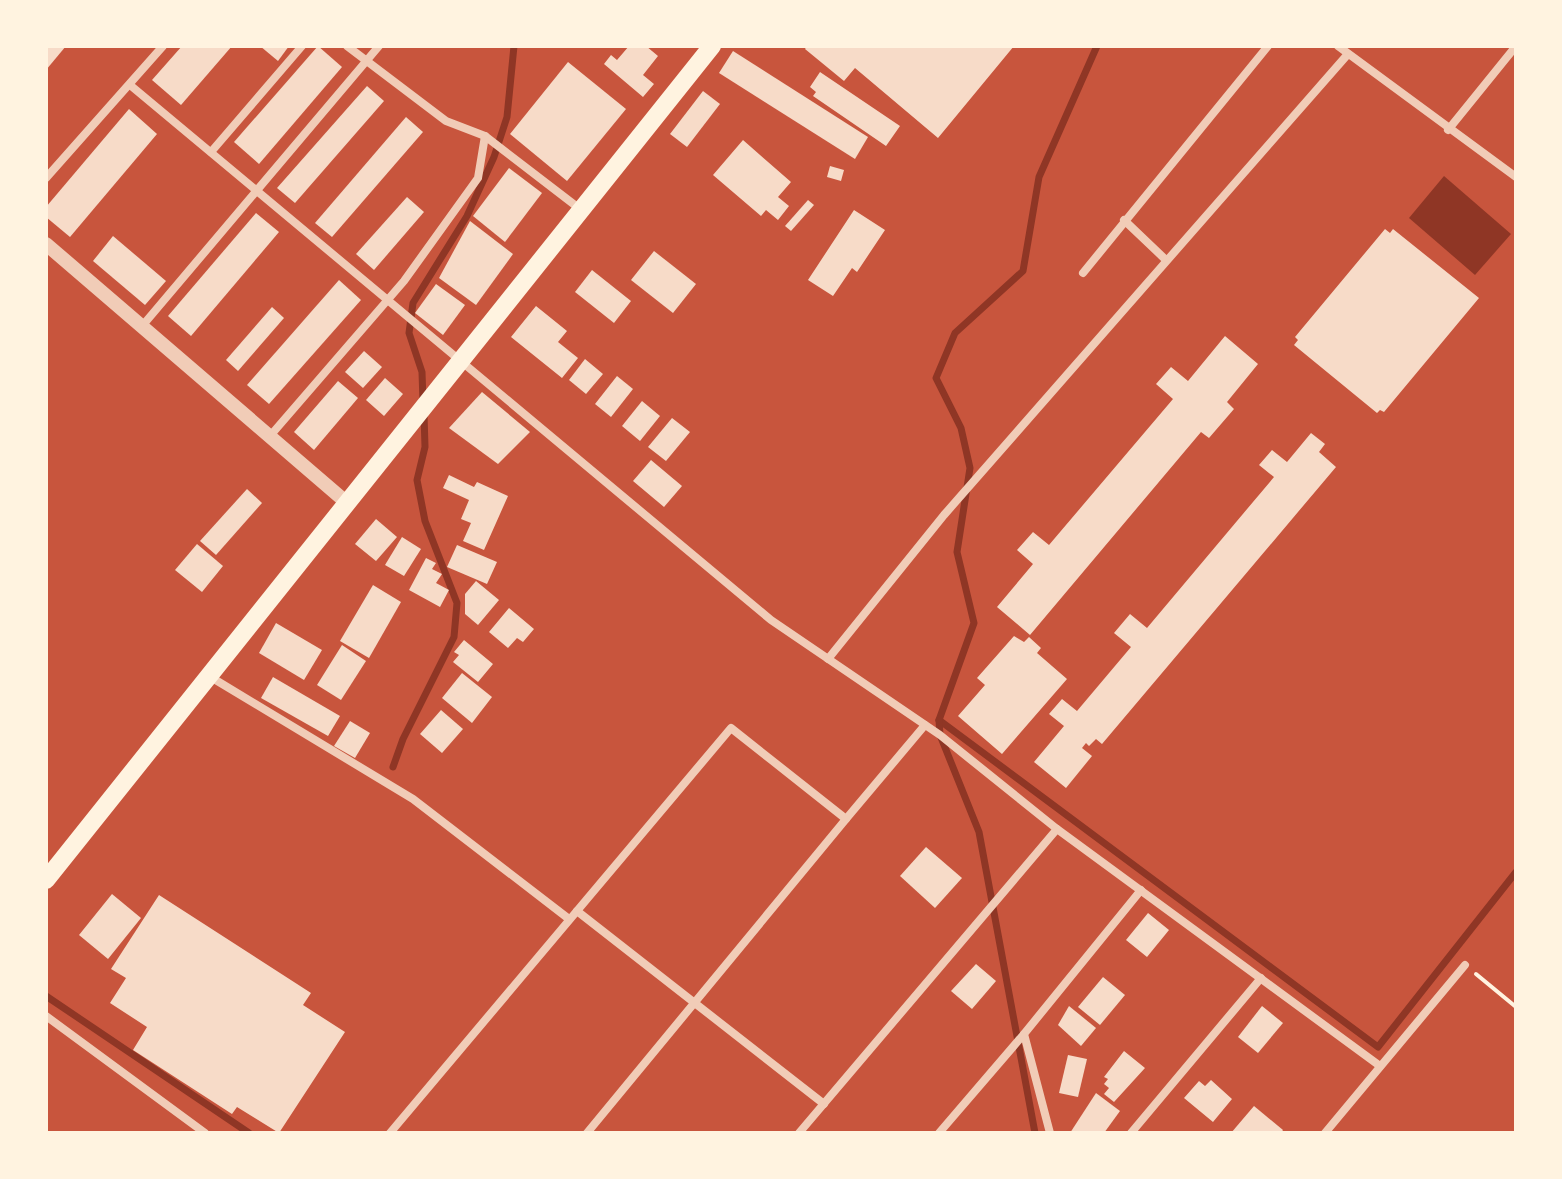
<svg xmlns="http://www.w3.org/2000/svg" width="1562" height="1179" viewBox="0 0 1562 1179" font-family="'Fira Sans Condensed',sans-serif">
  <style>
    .water { fill: #8f3625 }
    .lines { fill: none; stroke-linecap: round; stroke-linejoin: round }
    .stream { stroke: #8f3625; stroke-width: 7 }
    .building { fill: #f7dbc8 }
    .path { stroke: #fff3e0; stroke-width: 4 }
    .minor { stroke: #f1ccb7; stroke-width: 8 }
    .tertiary { stroke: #f1ccb7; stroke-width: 14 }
    .primary { stroke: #fff3e0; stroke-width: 18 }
  </style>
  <rect width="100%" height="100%" fill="#c8553d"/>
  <polygon class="water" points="1444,176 1511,234 1475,275 1409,218"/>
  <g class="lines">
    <g class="stream">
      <polyline points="423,402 422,372 409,333 413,303 467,216 494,157 507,117 514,46"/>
      <polyline points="939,720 1378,1047 1516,872"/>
      <polyline points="393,767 403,739 454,637 457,603 425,521 417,480 425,447 424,414"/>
      <polyline points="46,996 249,1133"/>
      <polyline points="1035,1133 979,832 940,735 939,720 974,623 957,552 970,468 961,428 936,378 955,333 1023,271 1039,177 1097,46"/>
    </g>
  </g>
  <g class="building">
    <polygon points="46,46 66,46 46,70"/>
    <polygon points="182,46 232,46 181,105 152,80"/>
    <polygon points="260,46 289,46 278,61"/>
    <polygon points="318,46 342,67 259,164 234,142"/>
    <polygon points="629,46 646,46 658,56 643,75 654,84 643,97 604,64 611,55 617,60"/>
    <polygon points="807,46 1014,46 938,138 855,68 844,81 805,49"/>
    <polygon points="733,51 868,137 855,159 719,73"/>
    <polygon points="568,62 626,109 567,181 510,134"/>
    <polygon points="820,72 900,126 886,146 813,96 816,92 810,87"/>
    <polygon points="367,86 384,101 295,203 277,188"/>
    <polygon points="703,91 720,104 687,147 670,134"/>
    <polygon points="129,109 157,134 70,237 46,217 46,207"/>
    <polygon points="406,117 423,132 332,237 315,223"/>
    <polygon points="743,140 791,182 778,197 789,206 778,220 766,210 761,216 713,175"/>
    <polygon points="830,166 844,170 841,181 827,177"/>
    <polygon points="509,168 542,193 505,242 473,216"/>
    <polygon points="407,197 424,212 374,270 356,254"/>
    <polygon points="808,200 814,205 791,231 785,226"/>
    <polygon points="854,210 885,230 857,272 852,268 833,296 808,280"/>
    <polygon points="256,213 279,232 191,336 168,316"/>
    <polygon points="470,221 513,254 476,305 439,278"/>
    <polygon points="1385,229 1390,233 1393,229 1479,298 1384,412 1380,410 1377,413 1294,345 1298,340 1295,337"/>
    <polygon points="113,236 166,281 145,305 93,261"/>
    <polygon points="654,251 696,284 673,313 631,280"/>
    <polygon points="592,270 631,301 614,323 575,292"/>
    <polygon points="339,280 361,300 269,404 247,385"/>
    <polygon points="436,284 465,305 443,335 415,313"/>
    <polygon points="536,306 567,331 558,342 578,358 562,378 511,337"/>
    <polygon points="272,307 284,318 238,371 226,360"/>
    <polygon points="1225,336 1258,364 1227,402 1234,409 1209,438 1201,432 1030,635 997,607 1033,564 1017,550 1033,532 1049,545 1173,399 1156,384 1171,367 1188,381"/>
    <polygon points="364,351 382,367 363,388 345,372"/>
    <polygon points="585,359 603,374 586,394 569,380"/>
    <polygon points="617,376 633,389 611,417 595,404"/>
    <polygon points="385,378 403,394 384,416 366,400"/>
    <polygon points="338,381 358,398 314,450 294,432"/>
    <polygon points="482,392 530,432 498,464 449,428"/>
    <polygon points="642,401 660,416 640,441 622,426"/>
    <polygon points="672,418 690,432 666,461 648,447"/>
    <polygon points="1311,433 1325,444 1319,452 1336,467 1102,744 1096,739 1089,746 1086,743 1082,748 1092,756 1066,788 1034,762 1064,726 1049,714 1062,699 1077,711 1131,647 1114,633 1130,614 1147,628 1274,477 1259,465 1272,450 1287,462"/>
    <polygon points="651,460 682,486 664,507 633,481"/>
    <polygon points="449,475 474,487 477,482 508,496 484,550 463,541 471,523 461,519 469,500 443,488"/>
    <polygon points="247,489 262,503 216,555 200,541"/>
    <polygon points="376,519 397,537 376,561 355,544"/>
    <polygon points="402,537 421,549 404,576 385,565"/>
    <polygon points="197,544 223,566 202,592 175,570"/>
    <polygon points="457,545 497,562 487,584 447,567"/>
    <polygon points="426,558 436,563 432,569 442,574 436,583 449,590 440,607 409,590"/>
    <polygon points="476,581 499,600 478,625 465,614 465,594"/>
    <polygon points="373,585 401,602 369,658 340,641"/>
    <polygon points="509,608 534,629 523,642 517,638 508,648 489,632"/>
    <polygon points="276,623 322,650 304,680 259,653"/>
    <polygon points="1014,636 1024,642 1029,637 1041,648 1037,653 1067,679 1002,754 958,716 985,685 977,678"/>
    <polygon points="464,640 493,664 478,682 453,662 459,655 454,652"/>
    <polygon points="342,645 366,661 341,700 317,685"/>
    <polygon points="462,673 492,697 472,723 442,698"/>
    <polygon points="273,677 340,716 328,736 261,698"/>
    <polygon points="441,710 463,729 442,753 420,734"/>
    <polygon points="350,721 370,733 355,758 334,746"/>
    <polygon points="926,847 962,878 935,908 900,876"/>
    <polygon points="112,894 141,918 108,959 79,935"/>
    <polygon points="159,895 311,993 303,1005 345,1032 279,1133 237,1107 232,1114 133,1050 147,1027 110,1003 126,978 111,969"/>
    <polygon points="1148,913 1169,930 1147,957 1126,940"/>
    <polygon points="976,964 996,981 972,1009 951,991"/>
    <polygon points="1103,977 1125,995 1100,1025 1078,1007"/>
    <polygon points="1069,1006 1096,1028 1081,1046 1058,1025"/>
    <polygon points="1262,1006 1283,1023 1258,1053 1238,1037"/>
    <polygon points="1124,1051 1145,1068 1114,1102 1104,1094 1109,1088 1104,1084 1108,1079 1104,1077"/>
    <polygon points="1068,1055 1087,1059 1078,1097 1059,1093"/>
    <polygon points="1211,1080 1232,1099 1213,1122 1184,1098 1199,1081 1205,1086"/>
    <polygon points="1096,1093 1120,1111 1104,1133 1070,1133"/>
    <polygon points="1254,1106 1283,1130 1281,1133 1231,1133"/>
  </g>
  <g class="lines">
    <polyline class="path" points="1476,974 1516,1007"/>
    <g class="minor">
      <polyline points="347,46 446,121 485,136 580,209"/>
      <polyline points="1338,46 1516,177"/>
      <polyline points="130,85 771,620 940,735 1057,829 1380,1066"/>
      <polyline points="1448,130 1516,46"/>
      <polyline points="211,152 302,46"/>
      <polyline points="46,178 163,46"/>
      <polyline points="1124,220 1166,260"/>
      <polyline points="1083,273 1268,46"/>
      <polyline points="143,325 379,46"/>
      <polyline points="270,436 404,281 478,178 485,136"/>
      <polyline points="828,659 944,515 1348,54"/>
      <polyline points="209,676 413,799 569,919"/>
      <polyline points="577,911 824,1104"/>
      <polyline points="46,1016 205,1133"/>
      <polyline points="390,1133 731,728 846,819 925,725"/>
      <polyline points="587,1133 846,819"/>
      <polyline points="799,1133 1057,829"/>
      <polyline points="939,1133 1024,1034"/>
      <polyline points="1050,1133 1024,1034 1141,890"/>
      <polyline points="1131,1133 1261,978"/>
      <polyline points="1325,1133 1465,965"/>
    </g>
    <polyline class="tertiary" points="46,244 346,502"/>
    <polyline class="primary" points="46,880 712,46"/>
  </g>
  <rect width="1562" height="1179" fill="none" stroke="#fff3e0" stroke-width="96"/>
</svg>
